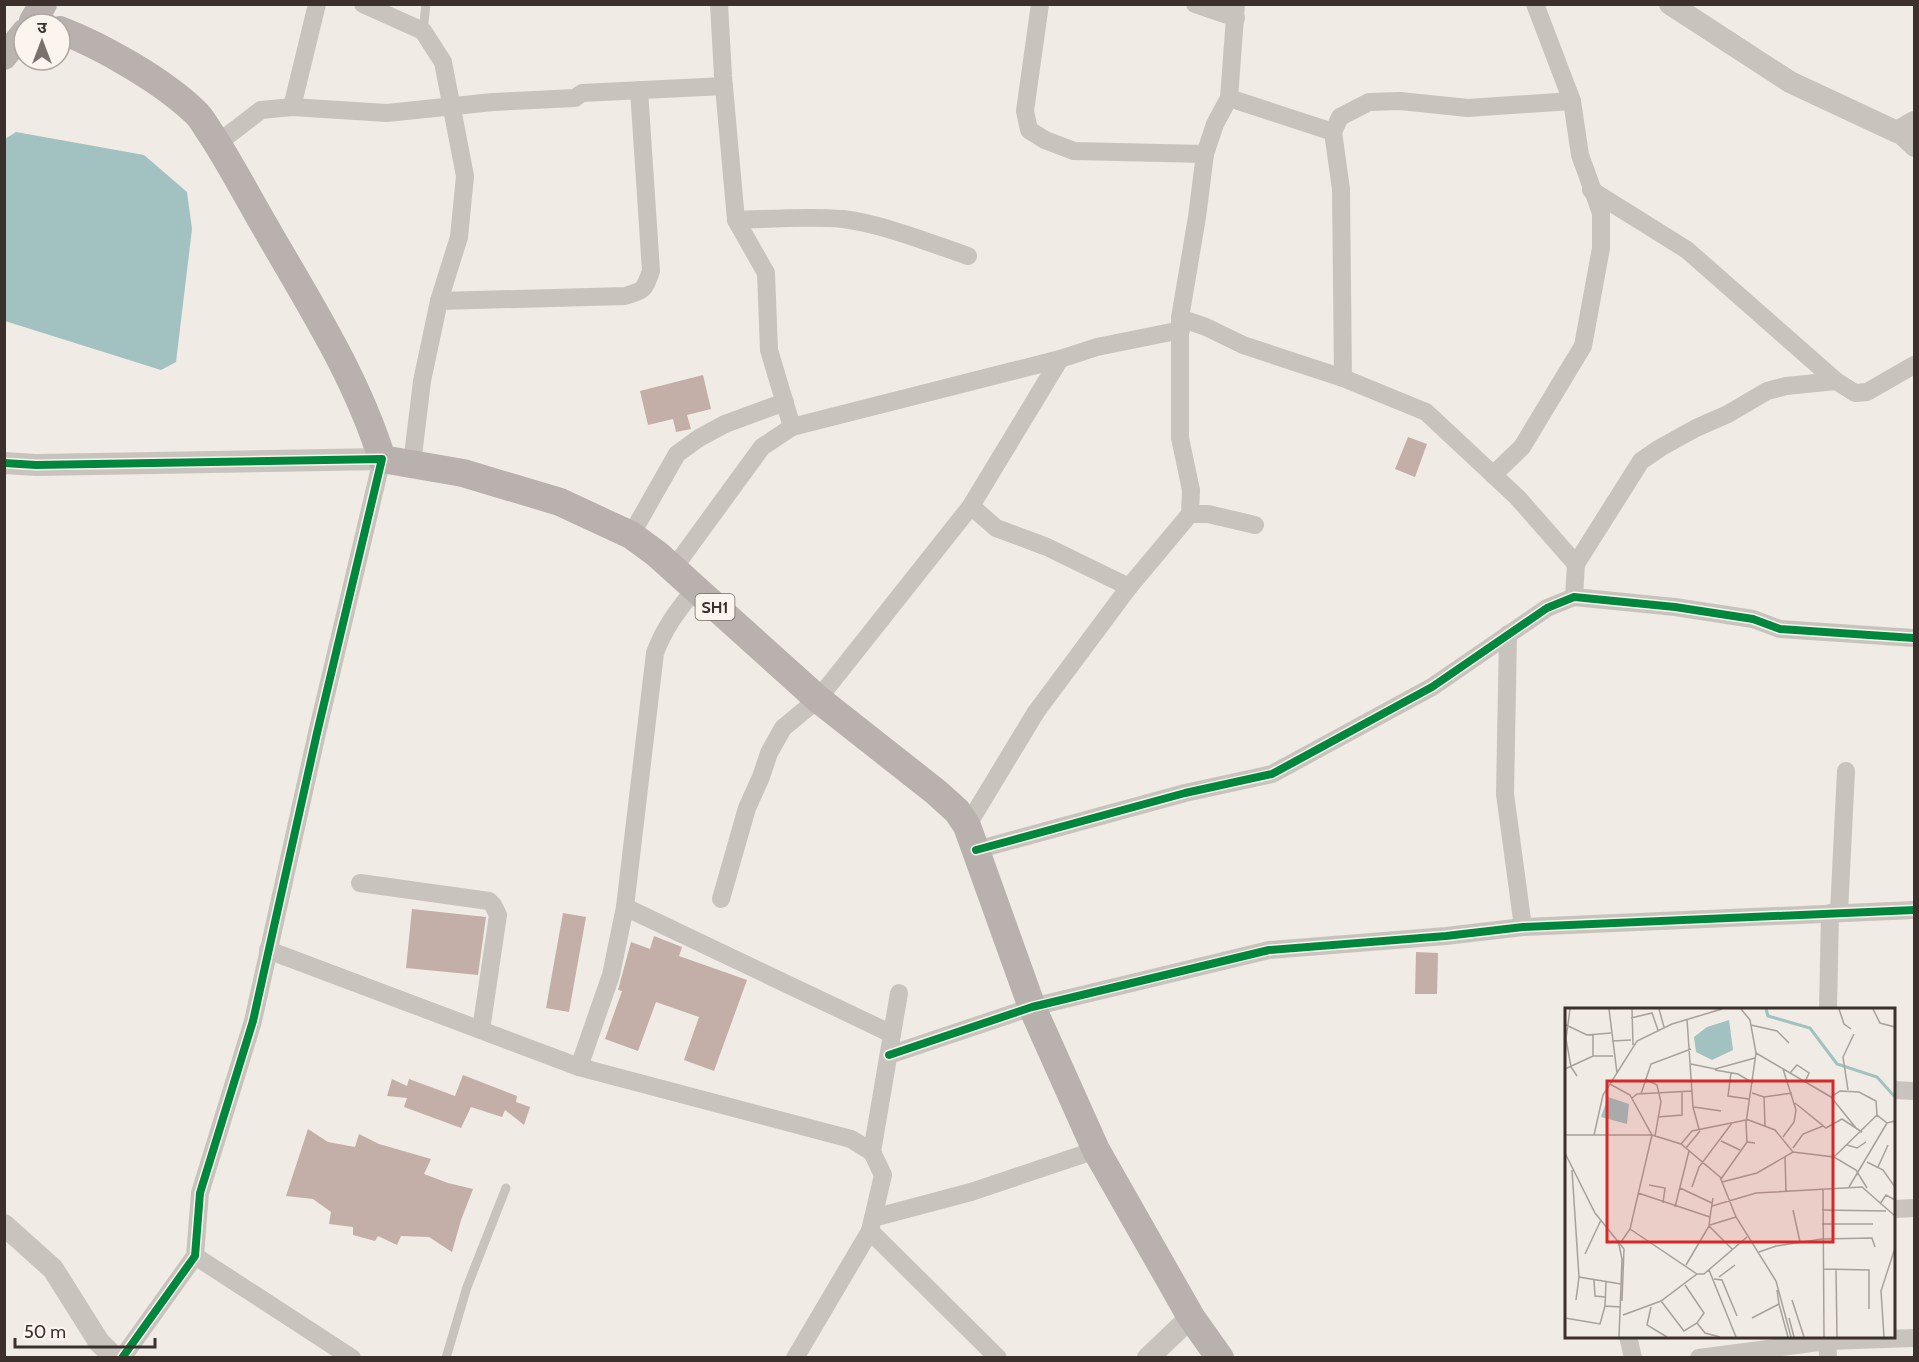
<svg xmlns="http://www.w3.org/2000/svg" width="1919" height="1362" viewBox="0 0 1919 1362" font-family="Cabin,'Noto Sans Devanagari',sans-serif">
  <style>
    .water { fill: #a1c2c1 }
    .building { fill: #c3afa7 }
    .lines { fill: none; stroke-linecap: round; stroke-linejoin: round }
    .service { stroke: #c9c3be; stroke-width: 9 }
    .minor { stroke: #c9c3be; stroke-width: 18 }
    .tertiary { stroke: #c9c3be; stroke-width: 22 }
    .secondary { stroke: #bab3ae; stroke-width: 26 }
    .primary { stroke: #b8b1ad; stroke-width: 28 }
    .cycleway-casing { stroke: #fbf5ee; stroke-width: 11 }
    .cycleway { stroke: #00873e; stroke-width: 8 }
    .labels { text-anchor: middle; stroke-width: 4.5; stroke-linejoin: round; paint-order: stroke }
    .shield { fill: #fbf5ee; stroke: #756b66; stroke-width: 1.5 }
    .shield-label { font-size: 16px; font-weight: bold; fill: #3b302b }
    .inset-river { fill: none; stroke: #a1c2c1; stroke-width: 3 }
    .inset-road { fill: none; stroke: #a8a09b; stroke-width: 1.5 }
    .view { fill: #d62828; fill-opacity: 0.15; stroke: #d62828; stroke-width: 3 }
    .inset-edge { fill: none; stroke: #3b302b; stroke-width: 3 }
  </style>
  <rect width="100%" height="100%" fill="#f0ebe5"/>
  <polygon class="water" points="16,132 144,155 187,192 192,229 176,362 161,370 5,321 5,139"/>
  <g class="building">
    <polygon points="703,375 711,409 687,415 691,429 676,432 673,419 648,425 640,391"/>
    <polygon points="1408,437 1427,444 1415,477 1395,469"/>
    <polygon points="412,909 486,917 478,975 406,968"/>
    <polygon points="563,913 586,917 569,1012 546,1008"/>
    <polygon points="654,936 682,947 679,956 747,980 714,1071 684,1060 699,1017 656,1002 638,1051 605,1039 622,991 618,990 631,942 650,949"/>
    <polygon points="1416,952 1438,953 1437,994 1415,994"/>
    <polygon points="463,1075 517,1096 516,1102 530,1107 524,1125 505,1110 502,1117 471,1107 461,1128 404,1107 407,1098 387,1096 392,1079 407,1086 409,1079 455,1096"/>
    <polygon points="308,1129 328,1142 355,1147 359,1134 379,1144 431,1159 424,1174 448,1183 473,1189 461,1220 452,1252 429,1237 401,1236 397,1245 378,1236 375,1241 353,1235 353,1227 329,1224 331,1212 313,1199 286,1196"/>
  </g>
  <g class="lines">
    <g class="service">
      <polyline points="423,31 426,4"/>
      <polyline points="446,1358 467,1287 506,1188"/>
    </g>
    <g class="minor">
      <polyline points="363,4 423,31 443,62 465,176 459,237 439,301 422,381 412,464"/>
      <polyline points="719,4 723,76 736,220 766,273 769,350 792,427 1060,359 1097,347 1181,330"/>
      <polyline points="1040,4 1025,111 1029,130 1045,140 1074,151 1205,154"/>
      <polyline points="1195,4 1236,18"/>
      <polyline points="1236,4 1229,98 1215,124 1205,154 1197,217 1180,318 1180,438 1191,490 1190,514 1208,514 1255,525"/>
      <polyline points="1229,98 1333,132 1340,117 1369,102 1400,101 1468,108 1572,101"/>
      <polyline points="292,107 317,4"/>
      <polyline points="1333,132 1341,189 1343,378"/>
      <polyline points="1897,132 1914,148"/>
      <polyline points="218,143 261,110 292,107 387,113 493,102 575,98 582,93 724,86"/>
      <polyline points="1591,190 1687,250 1836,381 1855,393 1867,392 1914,365"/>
      <path d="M736,220C771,219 807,216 843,219C883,224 930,243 968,256"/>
      <path d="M439,301L625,296C645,290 644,290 651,271L639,90"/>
      <polyline points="1180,318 1206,327 1243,345 1343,378 1426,412 1517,497 1576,564 1574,597"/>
      <polyline points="1493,475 1522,447 1583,346 1601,248 1601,213 1580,155 1572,101 1535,4"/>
      <polyline points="971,506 996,528 1047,547 1129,587"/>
      <polyline points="631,535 677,454 699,438 725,424 785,402"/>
      <polyline points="1576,564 1641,461 1660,448 1696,428 1728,414 1767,391 1786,386 1836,381"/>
      <polyline points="673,569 762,447 792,427"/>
      <polyline points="1508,634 1505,794 1523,927"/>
      <polyline points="967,826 1036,712 1129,587 1190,514"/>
      <polyline points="976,850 1185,793 1272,774 1432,687 1547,608 1574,597 1675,607 1753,619 1780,629 1914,638"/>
      <polyline points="360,883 489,901 493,905 498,915 481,1030"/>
      <polyline points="721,899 747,808 761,777 769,753 783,728 818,699 971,506 1060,359"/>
      <polyline points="625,907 892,1034"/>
      <polyline points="1839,912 1846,771"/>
      <polyline points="268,950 579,1067 851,1139 872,1152 883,1175 870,1231 795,1358"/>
      <polyline points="1828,1010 1830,913"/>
      <polyline points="889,1055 1032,1007 1269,950 1446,936 1523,927 1914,910"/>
      <path d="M579,1067L611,975L625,907L655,653C664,628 678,610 695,589"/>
      <polyline points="1894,1090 1914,1091"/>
      <polyline points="872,1152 899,993"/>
      <polyline points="1894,1209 1914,1208"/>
      <polyline points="873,1218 971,1192 1096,1150"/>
      <polyline points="870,1231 998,1358"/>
      <polyline points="195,1256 352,1358"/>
      <polyline points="1628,1336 1633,1358"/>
      <polyline points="1827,1336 1828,1358"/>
      <polyline points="122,1358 195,1256 200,1193 253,1021 317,733 382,459"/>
      <polyline points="1699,1358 1827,1341 1914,1338"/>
    </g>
    <g class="tertiary">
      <polyline points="1670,4 1790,82 1897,132 1914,122"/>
      <polyline points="4,463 36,465 382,459"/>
      <polyline points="4,1225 53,1269 99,1342 115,1358"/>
      <polyline points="1148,1358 1191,1317"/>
    </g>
    <polyline class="secondary" points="4,57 24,32"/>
    <g class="primary">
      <polyline points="42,24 33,21 43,4"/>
      <path d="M60,30C102,46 163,81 195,112C201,117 205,125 209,131C226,156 240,183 255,209C301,291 354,369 382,459L463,473L560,502L631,535L657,554L818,699L936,792L957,811L967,826L1032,1007L1096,1150L1191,1317L1220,1358"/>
    </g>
    <g class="cycleway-casing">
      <g id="cycleway">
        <polyline points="4,463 36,465 382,459 317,733 253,1021 200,1193 195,1256 122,1358"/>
        <polyline points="976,850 1185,793 1272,774 1432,687 1547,608 1574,597 1675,607 1753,619 1780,629 1914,638"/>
        <polyline points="889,1055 1032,1007 1269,950 1446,936 1523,927 1914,910"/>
      </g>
    </g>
    <use href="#cycleway" class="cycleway"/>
  </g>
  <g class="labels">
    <rect class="shield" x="695.5" y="594" width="39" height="26" rx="4.5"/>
    <g class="shield-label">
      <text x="715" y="613">SH1</text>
    </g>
  </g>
  <g transform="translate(1565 1008)">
    <rect width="330" height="330" fill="#f0ebe5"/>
    <path d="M164,12L168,42L147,52L131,44L129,29L142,19ZM43,89L64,96L62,116L36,109Z" fill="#a1c2c1"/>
    <path class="inset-river" d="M201,1L203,8L245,20L272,56L312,69L330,89"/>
    <path class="inset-road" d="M5,1L1,31L6,59L12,68M44,1L52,65M67,1L68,37M94,1L99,19M176,1L185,12L191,45L266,89L275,83L294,84L311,93L312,107L322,115L330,113M274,1L279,16L286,21M308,1L315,15L330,19M66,10L87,5L93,22M122,11L128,99L134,121M1,17L22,27L46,25M186,17L212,23L224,35M47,33L66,32M28,48V27M126,56L150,61L190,50M0,61L28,48H48M150,62L173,66L188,75M166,65L163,88L184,91M225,65L232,57L244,65L240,74M80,71L92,77L96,94L90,128M45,76L65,87L87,127L116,136L155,169L171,209L211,273L226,329M283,82L278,49L289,26M187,85L199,89L227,85M76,86L86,56L126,41M199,89L200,118M266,89L291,120M67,90L72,86L127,83M230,95L261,120L277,111L297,124M129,99L156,103M93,109L117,107V84M181,111L210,122L228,144M0,127H29L38,87L72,33L107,16L157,1M29,127H87L65,221L56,234M218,129L229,114L231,102L218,61M156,133L175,142M190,135L182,134L181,115L191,45M116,136L127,123L181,112M282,137L292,140L301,134M121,140L135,123M228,140L238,126L258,118M0,145L30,205L59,241L57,293M220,149L221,183M269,149L312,107M302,154L318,162L330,179M313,159L323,137M7,162L14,269L56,276M156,171L182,134M157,174L192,165L228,144L269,149L291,162L302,180M84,177L100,180L98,195M127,179L134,159L167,115M284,179L322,115M115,180L147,195M258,181L259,329M73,185L145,209L144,218L121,257M315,196L321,187L330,192M147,198L191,185L297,179L330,208M110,199L124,143M228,202L235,234M257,202L321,203M145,209L148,190M257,216H308M145,217L171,209M144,218L168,242M65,221L132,266M53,232L57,251L54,329M194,244L211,238L257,231L307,230L310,239M20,246L36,212M258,261L304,262V301M271,261L272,329M144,262L171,329M154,269L170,257M149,271L157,272L172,308M29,272L30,288L40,289M41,274L40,298L56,299M11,292L14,269M227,292L239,329M96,293L119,323L132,315L139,305L120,277M214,296L223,329M86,299L82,317L102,329M58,307L96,293L132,266H139L182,229M0,310L35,316L40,298M187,310L214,296L212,282M224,310L229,329M132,315L140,325L155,329M319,329L316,283L330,240"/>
    <path class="view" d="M42,73H268V234H42Z"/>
    <rect width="330" height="330" class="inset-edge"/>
  </g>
  <rect width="1919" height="1362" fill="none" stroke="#3b302b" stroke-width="12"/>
  <g transform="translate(42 42)"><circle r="28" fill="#fbf5ee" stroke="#aea6a0" stroke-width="1.5"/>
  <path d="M0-4.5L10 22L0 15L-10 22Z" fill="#7a716c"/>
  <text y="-9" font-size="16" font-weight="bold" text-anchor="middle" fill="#3b302b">उ</text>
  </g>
  <path d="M15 1338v9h140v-9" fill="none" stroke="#3b302b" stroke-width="3"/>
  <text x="24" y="1338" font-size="18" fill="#3b302b" stroke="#fbf5ee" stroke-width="4.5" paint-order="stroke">50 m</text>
</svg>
